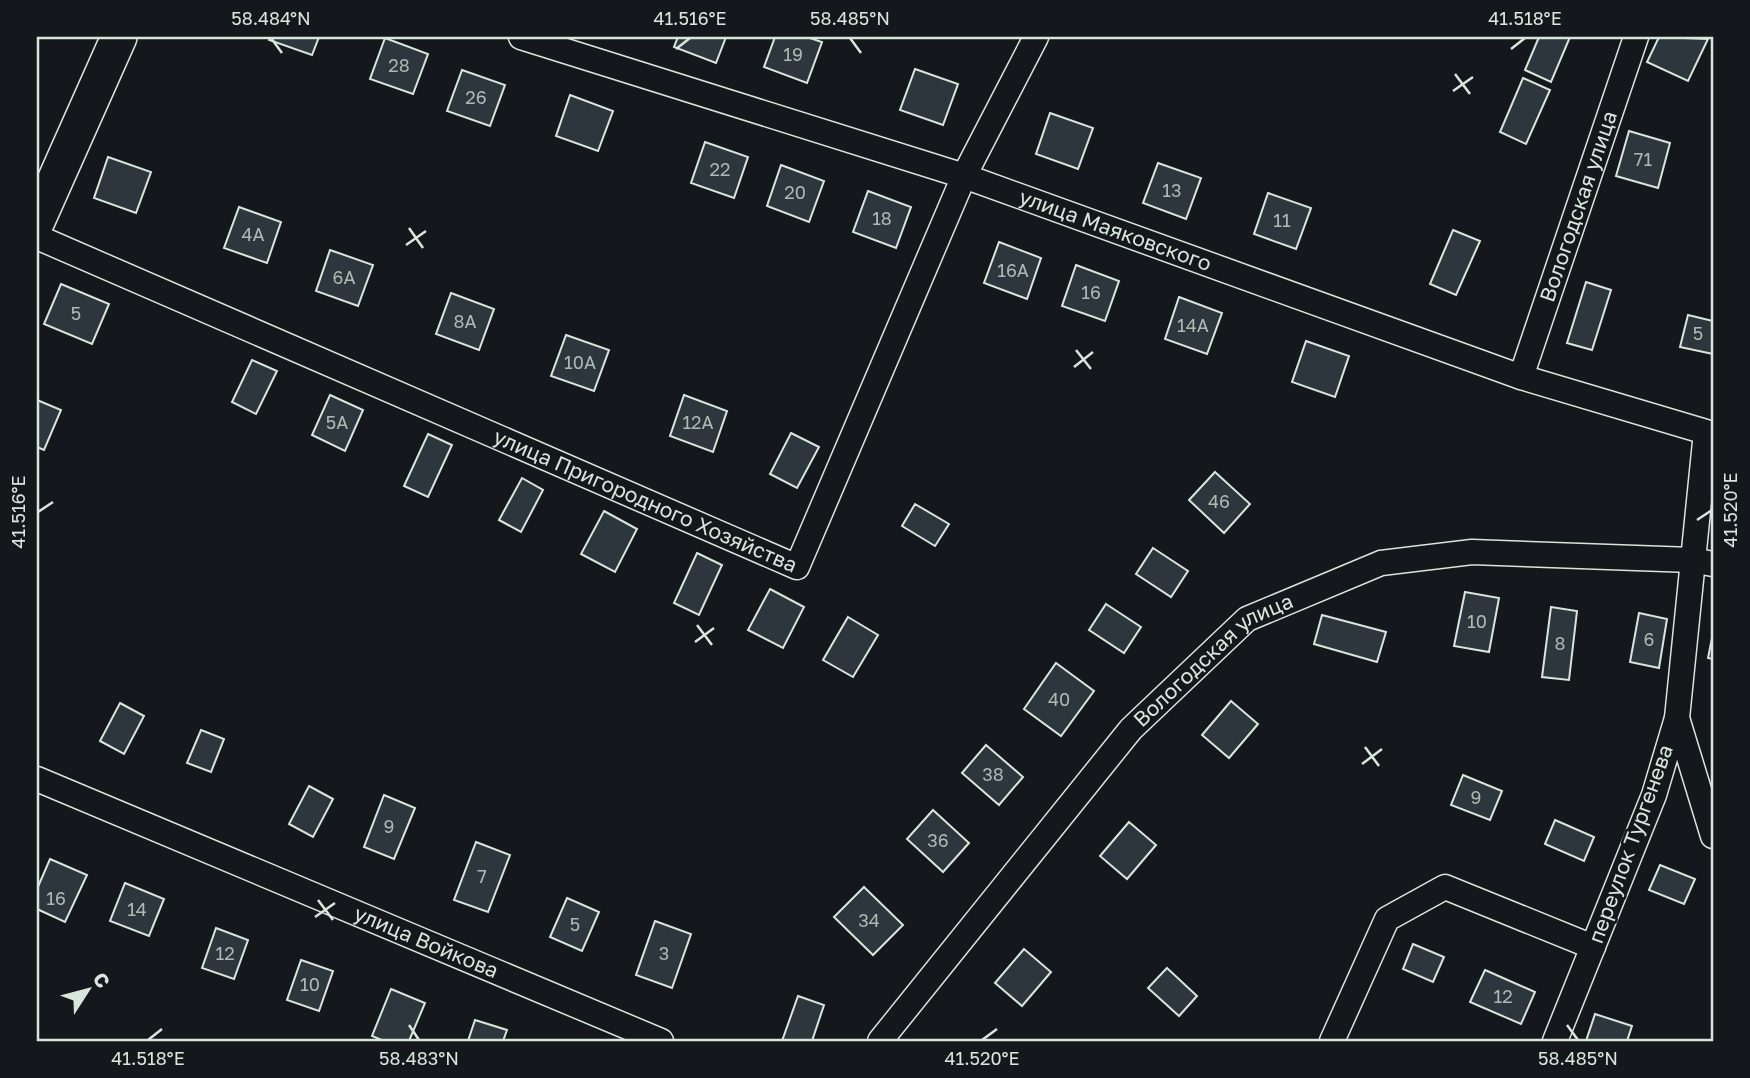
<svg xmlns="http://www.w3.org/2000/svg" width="1750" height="1078" viewBox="0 0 1750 1078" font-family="'Golos Text',sans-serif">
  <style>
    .building { fill: #2c363c; stroke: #d8e6dc; stroke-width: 2 }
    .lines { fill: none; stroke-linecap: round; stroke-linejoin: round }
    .street-casing { stroke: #d8e6dc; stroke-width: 27 }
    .secondary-casing { stroke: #d8e6dc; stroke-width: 38 }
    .street { stroke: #14181c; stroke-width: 24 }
    .secondary { stroke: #14181c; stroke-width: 35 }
    .ticks { fill: none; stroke: #d8e6dc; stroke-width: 2.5 }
    .labels { text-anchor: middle; stroke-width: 5; stroke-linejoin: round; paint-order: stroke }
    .number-label { font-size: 18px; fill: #adbab4 }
    .street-label { font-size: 21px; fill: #d8e6dc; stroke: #14181c }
    .neatline { fill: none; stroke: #d8e6dc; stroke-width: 2.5 }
    .ticks-label { font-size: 18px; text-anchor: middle; fill: #d8e6dc }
  </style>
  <rect width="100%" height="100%" fill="#14181c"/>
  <g class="building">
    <polygon points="270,37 319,37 312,55 269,40"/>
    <polygon points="678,37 726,37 716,63 674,47"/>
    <polygon points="775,37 807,37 822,42 807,83 764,67"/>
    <polygon points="1539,37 1570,37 1551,82 1525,70"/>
    <polygon points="1659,37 1708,39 1688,81 1647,62"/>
    <polygon points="385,38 428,54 413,94 370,79"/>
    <polygon points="915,69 958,84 943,125 900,110"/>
    <polygon points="462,70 505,85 490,126 447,111"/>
    <polygon points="1523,78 1550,90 1526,144 1500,132"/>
    <polygon points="570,95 613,111 598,151 556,136"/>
    <polygon points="1050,113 1093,128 1078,169 1036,154"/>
    <polygon points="1629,131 1670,143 1658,188 1616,176"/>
    <polygon points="705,142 748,157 734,198 691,183"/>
    <polygon points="108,157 151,172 136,213 94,198"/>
    <polygon points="1158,163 1201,178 1186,219 1143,203"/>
    <polygon points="781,165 824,181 809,222 767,206"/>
    <polygon points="868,191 911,207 896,248 853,232"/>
    <polygon points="1268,193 1311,208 1296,249 1254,234"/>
    <polygon points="239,207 281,222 267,263 224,248"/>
    <polygon points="1453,230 1480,241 1456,295 1430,284"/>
    <polygon points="999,242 1041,258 1027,299 984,283"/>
    <polygon points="330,250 373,265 358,306 316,291"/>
    <polygon points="1076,265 1119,281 1105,321 1062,306"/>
    <polygon points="1586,282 1611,290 1592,350 1567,343"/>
    <polygon points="61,284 109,304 92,344 44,324"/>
    <polygon points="451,293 494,309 479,350 436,334"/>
    <polygon points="1179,297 1222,313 1207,354 1165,339"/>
    <polygon points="1688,315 1713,321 1713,354 1680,347"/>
    <polygon points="566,335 609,350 594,391 551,376"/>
    <polygon points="1306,341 1349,356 1335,397 1292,382"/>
    <polygon points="252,360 277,371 256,414 232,402"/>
    <polygon points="330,395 363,410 345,451 312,435"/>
    <polygon points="684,395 727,411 713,452 670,436"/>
    <polygon points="37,400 61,410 44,450 37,447"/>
    <polygon points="791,433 819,447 797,488 770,474"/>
    <polygon points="428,434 452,445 428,497 404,486"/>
    <polygon points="1215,472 1250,504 1224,533 1189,500"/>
    <polygon points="522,478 543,490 521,532 499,520"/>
    <polygon points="915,504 949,524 935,546 902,526"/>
    <polygon points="604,511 637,529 615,572 581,554"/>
    <polygon points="1153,548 1188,571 1171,597 1136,574"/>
    <polygon points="697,553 722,565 699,615 674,603"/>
    <polygon points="770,589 804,607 783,648 748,630"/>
    <polygon points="1465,592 1499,598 1489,652 1454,646"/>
    <polygon points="1106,604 1141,627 1124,653 1089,630"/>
    <polygon points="1551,607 1577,611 1569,680 1542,677"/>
    <polygon points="1639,613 1667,619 1659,668 1630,662"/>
    <polygon points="1322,615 1386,632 1377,662 1314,644"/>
    <polygon points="848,617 878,635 853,677 823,660"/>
    <polygon points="1713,633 1713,659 1708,658"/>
    <polygon points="1056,663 1094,691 1061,736 1024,709"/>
    <polygon points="1231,701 1258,724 1229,758 1202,735"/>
    <polygon points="120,703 144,716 124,754 100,741"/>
    <polygon points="201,730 224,739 211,772 187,763"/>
    <polygon points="986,745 1023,777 999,805 962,773"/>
    <polygon points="1463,775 1502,791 1490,820 1451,805"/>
    <polygon points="309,786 333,799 313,837 289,824"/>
    <polygon points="384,795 415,808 394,859 364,847"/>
    <polygon points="933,810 969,843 943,872 907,839"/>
    <polygon points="1555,820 1594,837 1584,861 1545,844"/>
    <polygon points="1129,822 1156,845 1127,879 1100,856"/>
    <polygon points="476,842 510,855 488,912 454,900"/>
    <polygon points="50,859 87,875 65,922 37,909 37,889"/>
    <polygon points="1660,865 1695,879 1684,904 1649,890"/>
    <polygon points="125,883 164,899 149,936 110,921"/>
    <polygon points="864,887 903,925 873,955 834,917"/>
    <polygon points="567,898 599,912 582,951 550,937"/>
    <polygon points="655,921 691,934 672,988 636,975"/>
    <polygon points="216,928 248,940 234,979 202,968"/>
    <polygon points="1413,944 1444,957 1433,982 1403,969"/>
    <polygon points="1024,949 1051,972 1022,1006 995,983"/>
    <polygon points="301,960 333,971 319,1011 287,1000"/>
    <polygon points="1167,968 1197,996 1179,1016 1148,988"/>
    <polygon points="1485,970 1535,992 1521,1024 1470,1002"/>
    <polygon points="391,989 425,1003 409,1041 384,1041 372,1036"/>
    <polygon points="798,996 824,1005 812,1041 782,1041"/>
    <polygon points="1595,1014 1632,1026 1627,1041 1586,1041"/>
    <polygon points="475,1020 507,1030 503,1041 468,1041"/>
  </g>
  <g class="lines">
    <g class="street-casing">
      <g id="street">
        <path id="s1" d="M521,37L964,176L1521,377L1706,432L1677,718L1654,795L1555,1041"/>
        <path id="s2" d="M37,237L797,567L964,176L1036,37"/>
        <path id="s3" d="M1521,377L1636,37"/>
        <polyline points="1677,718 1713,836"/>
        <path id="s4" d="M37,779L661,1041"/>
        <path id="s5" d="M880,1041L1131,729L1247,619L1381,563L1472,552L1692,560L1713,564"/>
        <polyline points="1332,1041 1387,919 1445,887 1593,947"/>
      </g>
    </g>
    <g class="secondary-casing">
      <polyline id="secondary" points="37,221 119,37"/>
    </g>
    <use href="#street" class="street"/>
    <use href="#secondary" class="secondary"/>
  </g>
  <path class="ticks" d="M271,38L282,53M850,38L861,53M676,49L690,38M1511,49L1525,38M1455,74L1470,94M1453,91L1473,77M409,228L423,248M406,245L426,231M1076,350L1091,369M1074,367L1093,352M38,512L53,502M1697,520L1712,510M697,625L712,645M695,642L714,628M1365,747L1379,766M1362,764L1382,749M318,900L333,920M315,917L335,903M409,1025L419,1040M1567,1025L1578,1040M148,1040L162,1029M982,1040L997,1029"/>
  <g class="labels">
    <g class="number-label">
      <text x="793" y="61">19</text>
      <text x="399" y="72">28</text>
      <text x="476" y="104">26</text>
      <text x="1643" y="166">71</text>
      <text x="720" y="176">22</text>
      <text x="1172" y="197">13</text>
      <text x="795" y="199">20</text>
      <text x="882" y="225">18</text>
      <text x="1282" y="227">11</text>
      <text x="253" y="241">4А</text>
      <text x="1013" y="277">16А</text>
      <text x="344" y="284">6А</text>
      <text x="1091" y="299">16</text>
      <text x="76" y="320">5</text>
      <text x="465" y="328">8А</text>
      <text x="1193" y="332">14А</text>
      <text x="1698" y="340">5</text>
      <text x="580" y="369">10А</text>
      <text x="337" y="429">5А</text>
      <text x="698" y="429">12А</text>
      <text x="1219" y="508">46</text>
      <text x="1477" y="628">10</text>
      <text x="1649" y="646">6</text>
      <text x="1560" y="650">8</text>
      <text x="1059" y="706">40</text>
      <text x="993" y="781">38</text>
      <text x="1476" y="804">9</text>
      <text x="389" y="833">9</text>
      <text x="938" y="847">36</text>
      <text x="482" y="883">7</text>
      <text x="56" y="905">16</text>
      <text x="137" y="916">14</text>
      <text x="869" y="927">34</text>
      <text x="575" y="931">5</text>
      <text x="225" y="960">12</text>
      <text x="664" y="960">3</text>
      <text x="310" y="991">10</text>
      <text x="1503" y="1003">12</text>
    </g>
    <g class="street-label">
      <text dy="7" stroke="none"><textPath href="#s3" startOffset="180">Вологодская улица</textPath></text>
      <text dy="7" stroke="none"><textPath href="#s1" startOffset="625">улица Маяковского</textPath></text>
      <text dy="7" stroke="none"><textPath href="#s2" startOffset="663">улица Пригородного Хозяйства</textPath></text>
      <text dy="7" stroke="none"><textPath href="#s5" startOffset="509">Вологодская улица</textPath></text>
      <text transform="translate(1631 844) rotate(-70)" y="7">переулок Тургенева</text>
      <text dy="7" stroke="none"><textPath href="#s4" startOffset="422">улица Войкова</textPath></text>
    </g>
  </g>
  <rect width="1750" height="1078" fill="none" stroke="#14181c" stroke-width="77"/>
  <g transform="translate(88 990) rotate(54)" stroke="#14181c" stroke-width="5" paint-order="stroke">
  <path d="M0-5L12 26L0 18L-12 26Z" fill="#d8e6dc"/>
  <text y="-10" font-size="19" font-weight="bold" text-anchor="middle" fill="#d8e6dc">С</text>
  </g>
  <rect x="38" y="38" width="1674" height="1002" class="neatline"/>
  <g class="ticks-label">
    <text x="271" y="25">58.484°N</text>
    <text x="690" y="25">41.516°E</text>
    <text x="850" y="25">58.485°N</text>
    <text x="1525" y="25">41.518°E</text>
    <text transform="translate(1731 510) rotate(-90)" y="6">41.520°E</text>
    <text transform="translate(19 512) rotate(-90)" y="6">41.516°E</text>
    <text x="148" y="1065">41.518°E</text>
    <text x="419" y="1065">58.483°N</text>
    <text x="982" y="1065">41.520°E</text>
    <text x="1578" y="1065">58.485°N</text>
  </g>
</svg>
